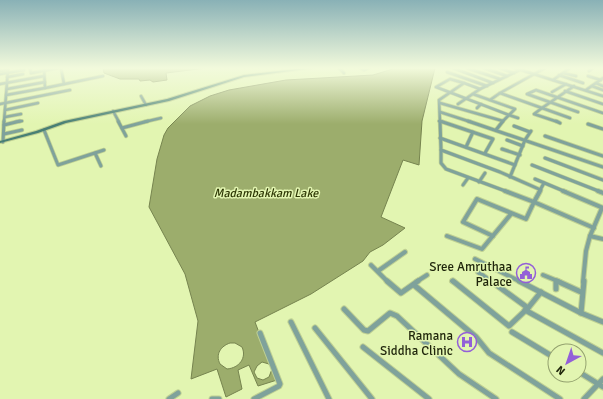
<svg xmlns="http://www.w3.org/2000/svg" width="603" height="399" viewBox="0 0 603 399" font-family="Signika,sans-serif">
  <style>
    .water { fill: #9cad6c; stroke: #76844f; fill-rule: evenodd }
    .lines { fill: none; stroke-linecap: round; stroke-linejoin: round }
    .street-far3-casing { stroke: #bfd093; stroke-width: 4 }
    .street-far2-casing { stroke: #bfd093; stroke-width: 4.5 }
    .street-far1-casing { stroke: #bfd093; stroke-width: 6 }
    .street-casing { stroke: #bfd093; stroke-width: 7 }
    .secondary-casing { stroke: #bfd093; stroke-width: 2 }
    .street-far3 { stroke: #7fa29b; stroke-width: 2.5 }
    .street-far2 { stroke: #7fa29b; stroke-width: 3 }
    .street-far1 { stroke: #7fa29b; stroke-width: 4 }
    .street { stroke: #7fa29b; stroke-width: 5 }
    .secondary { fill: #487f75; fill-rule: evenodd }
    .labels { text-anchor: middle; stroke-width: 3; stroke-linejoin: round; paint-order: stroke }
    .water-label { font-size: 12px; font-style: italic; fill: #2c3603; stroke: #e2f5b1 }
    .near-poi-label { font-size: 13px; fill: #1f250b; stroke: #e2f5b1; text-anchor: end }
  </style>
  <rect width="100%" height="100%" fill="#e2f5b1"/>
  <g class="water">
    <polygon points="103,68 206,68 166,73 167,80 153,82 150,80 140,81 139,79 120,79 104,73"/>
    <path d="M396,68H435L422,121L419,165L403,160L381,217L405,228L383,245L370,252L363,261L311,294L255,322L277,380L258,386L249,365L238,370L242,389L226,397L217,369L191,379L198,321L185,274L149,207L157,159L164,135L168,128L190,106L210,96L229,90L286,80L373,75ZM230,343H235L242,347C247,358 239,368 227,369L220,364C215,354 221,346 230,343ZM262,362L269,364L272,369L269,377L263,380L257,378L254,372L257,366Z"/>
  </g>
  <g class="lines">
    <g class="street-far3-casing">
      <g id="street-far3">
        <polyline points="30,68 31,73 58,68"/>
        <polyline points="44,68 45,88 103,76"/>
        <polyline points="61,68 64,84"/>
        <polyline points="339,68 344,73"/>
        <polyline points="360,68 364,70 369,68"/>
        <polyline points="453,68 493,83"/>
        <polyline points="467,68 500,79"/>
        <polyline points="484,68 507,76"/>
        <polyline points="500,68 514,73"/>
        <polyline points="515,68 603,96"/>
        <polyline points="0,71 8,70"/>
        <polyline points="589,71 593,68"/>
        <polyline points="447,72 487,86"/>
        <polyline points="563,73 576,76"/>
        <polyline points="0,74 24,70"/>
        <polyline points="559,75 583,83"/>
        <polyline points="588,76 601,80"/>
        <polyline points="7,77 23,74"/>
        <polyline points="553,80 570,68"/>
        <polyline points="596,83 603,86"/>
        <polyline points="0,84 44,76"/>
        <polyline points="592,86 603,90"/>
        <polyline points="7,89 45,82"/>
        <polyline points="586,90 603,78"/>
        <polyline points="565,91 603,104"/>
        <polyline points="552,92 566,84"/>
        <polyline points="473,94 515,109 509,115 518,118"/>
        <polyline points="6,95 45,88"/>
        <polyline points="141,96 146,105"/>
        <polyline points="490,100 500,93"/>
        <polyline points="440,103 503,121 509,115 436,87 450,79 464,83"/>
        <polyline points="0,104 70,90"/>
        <polyline points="458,104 480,89 524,68"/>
        <polyline points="477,108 481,104"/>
        <polyline points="542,108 500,93 545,68"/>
        <polyline points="542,108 534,114 558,122"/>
        <polyline points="5,110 38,103"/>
        <polyline points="113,111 119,122"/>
        <polyline points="440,112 471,122"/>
        <polyline points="578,112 527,94 536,90 603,113"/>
        <polyline points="5,117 21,114"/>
        <polyline points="570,118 542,108 574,86"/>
        <polyline points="439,121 443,122"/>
        <polyline points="4,122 8,69"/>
        <polyline points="15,122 22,121"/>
        <polyline points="144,122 161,118"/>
        <polyline points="440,122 439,100 464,83 480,89"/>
        <polyline points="502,122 503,121"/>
      </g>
    </g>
    <g class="street-far2-casing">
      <g id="street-far2">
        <polyline points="118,121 126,136"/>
        <polyline points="440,121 441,150 500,172 541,190"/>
        <polyline points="440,121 493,139 485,153"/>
        <polyline points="468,121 603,167"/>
        <polyline points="556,121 560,123"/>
        <polyline points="588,124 603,129"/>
        <polyline points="4,125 20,121"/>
        <polyline points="514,126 530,132"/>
        <polyline points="122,128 148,121"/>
        <polyline points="44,130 58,165 104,150"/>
        <polyline points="496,130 503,121"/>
        <polyline points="4,134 22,130"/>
        <polyline points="545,136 603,156"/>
        <polyline points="440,138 515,165"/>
        <polyline points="507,140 523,146"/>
        <polyline points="3,142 4,121"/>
        <polyline points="466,147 473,132"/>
        <polyline points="502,149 520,155"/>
        <polyline points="441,150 441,163 446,169 508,192"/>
        <polyline points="95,153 101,166"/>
        <polyline points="545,158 603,180"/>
        <polyline points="532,165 601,192"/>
        <polyline points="510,177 525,140 531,131"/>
        <polyline points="535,179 566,192"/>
        <polyline points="479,182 485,173"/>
        <polyline points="463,185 468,178"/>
        <polyline points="539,192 544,183"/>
      </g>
    </g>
    <g class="street-far1-casing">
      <g id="street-far1">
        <polyline points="540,191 534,202 594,228"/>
        <polyline points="563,191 603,208"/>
        <polyline points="598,191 603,193"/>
        <polyline points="602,208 590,236 603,239"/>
        <polyline points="447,236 482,249 511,214"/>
        <polyline points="493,236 463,222 477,199 526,219 534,202 505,191"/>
        <polyline points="475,259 521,282"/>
        <polyline points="371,265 388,282"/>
        <polyline points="378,271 405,252"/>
        <polyline points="478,272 492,282"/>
        <polyline points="543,275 560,282"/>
        <polyline points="452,281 454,282"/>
        <polyline points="416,282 427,275"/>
        <polyline points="583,282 586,251 590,236"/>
      </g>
    </g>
    <g class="street-casing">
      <g id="street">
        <polyline points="387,281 401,293 418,281"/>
        <polyline points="453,281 509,326 528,308 541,292"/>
        <polyline points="491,281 528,308"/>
        <polyline points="519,281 581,313 603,322"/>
        <polyline points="556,281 556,289"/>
        <polyline points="557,281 581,292"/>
        <polyline points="414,285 476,337 489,353 560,399"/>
        <polyline points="344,309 364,330 368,331 390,313 397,316 459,374 496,399"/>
        <polyline points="525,310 603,353"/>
        <polyline points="581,313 584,281"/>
        <polyline points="291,322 329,399"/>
        <polyline points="315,328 372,399"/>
        <polyline points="512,332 555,358"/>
        <polyline points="363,347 429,399"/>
        <polyline points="579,372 603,387"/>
        <polyline points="169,399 178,393"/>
        <polyline points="212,399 219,399"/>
        <polyline points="254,399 279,386 280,384 260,333"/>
        <polyline points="584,399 603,379"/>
      </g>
    </g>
    <g class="secondary-casing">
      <polygon id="secondary" points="304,68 315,68 244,77 169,101 66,123 38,133 0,143 0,141 36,131 64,121 167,99 244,75"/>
    </g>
    <use href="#street-far3" class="street-far3"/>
    <use href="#street-far2" class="street-far2"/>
    <use href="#street-far1" class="street-far1"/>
    <use href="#street" class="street"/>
    <use href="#secondary" class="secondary"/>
  </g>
  <linearGradient id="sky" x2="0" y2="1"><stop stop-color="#89b1b6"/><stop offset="0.55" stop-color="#f2fadc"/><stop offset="1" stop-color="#f2fadc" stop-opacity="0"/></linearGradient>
  <rect width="603" height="124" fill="url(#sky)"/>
  <defs>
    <g id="civic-ring" transform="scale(1)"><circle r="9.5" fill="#e2f5b1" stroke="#935fd8" stroke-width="1.5"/><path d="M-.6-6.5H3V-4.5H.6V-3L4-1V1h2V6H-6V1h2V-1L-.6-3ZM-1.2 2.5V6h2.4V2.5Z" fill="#935fd8"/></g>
    <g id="hospital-ring" transform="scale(1)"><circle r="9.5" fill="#e2f5b1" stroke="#935fd8" stroke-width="1.5"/><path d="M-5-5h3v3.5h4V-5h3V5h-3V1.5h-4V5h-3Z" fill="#935fd8"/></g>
  </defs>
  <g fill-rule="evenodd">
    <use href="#civic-ring" x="526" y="273"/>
    <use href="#hospital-ring" x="467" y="342"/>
  </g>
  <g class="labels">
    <g class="water-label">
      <text x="266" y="197">Madambakkam Lake</text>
    </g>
    <g class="near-poi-label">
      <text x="512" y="271">Sree Amruthaa<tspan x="512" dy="15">Palace</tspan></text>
      <text x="453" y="340">Ramana<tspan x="453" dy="15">Siddha Clinic</tspan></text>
    </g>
  </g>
  <g transform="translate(567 363) rotate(220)"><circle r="19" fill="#e2f5b1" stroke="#94a26f"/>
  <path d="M0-3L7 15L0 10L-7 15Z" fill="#935fd8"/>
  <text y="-6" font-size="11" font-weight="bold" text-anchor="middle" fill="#1f250b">N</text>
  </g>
</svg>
